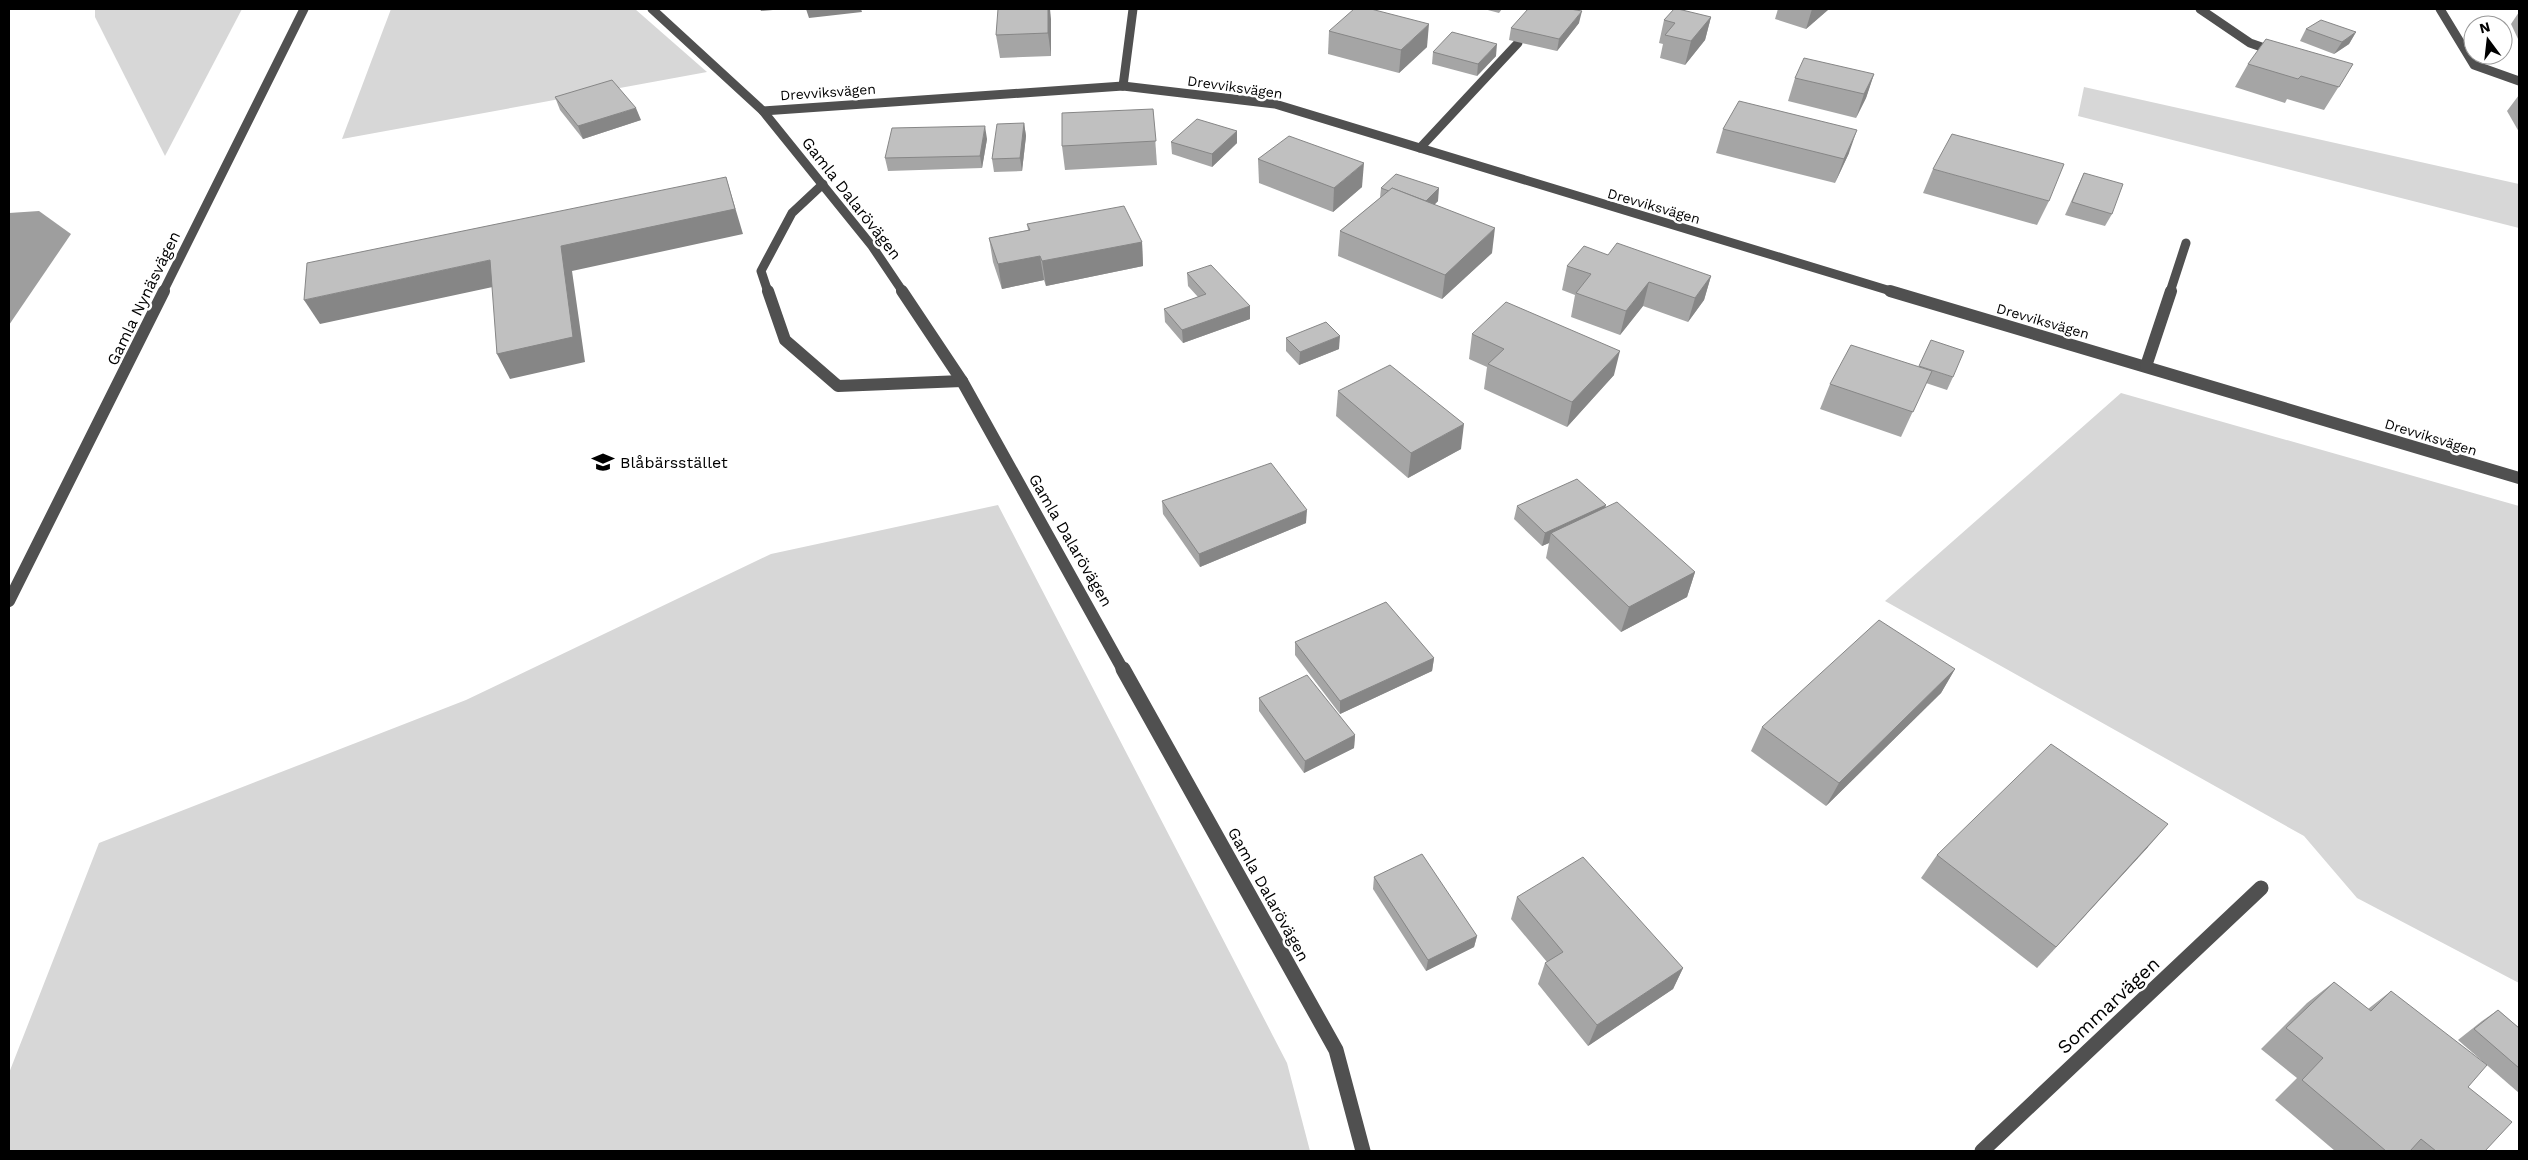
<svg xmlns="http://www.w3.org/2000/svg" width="2528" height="1160" viewBox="0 0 2528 1160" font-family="'Work Sans',sans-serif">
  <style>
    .green { fill: #d7d7d7 }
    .water { fill: #9e9e9e }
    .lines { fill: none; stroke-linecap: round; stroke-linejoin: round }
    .minor-far2 { stroke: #505050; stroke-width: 9 }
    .minor-far1 { stroke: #505050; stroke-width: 12 }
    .minor { stroke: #505050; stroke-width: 15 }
    .wall { fill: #a5a5a5 }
    .shaded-wall { fill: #868686 }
    .building { fill: #c0c0c0; stroke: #868686 }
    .labels { text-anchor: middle; stroke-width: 5; stroke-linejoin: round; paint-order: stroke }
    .far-street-label { font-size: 14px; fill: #000; stroke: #fff }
    .street-label { font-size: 16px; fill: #000; stroke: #fff }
    .poi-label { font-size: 16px; fill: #000; stroke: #fff; text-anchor: start }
    .near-street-label { font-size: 19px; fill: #000; stroke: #fff }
  </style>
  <rect width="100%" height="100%" fill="#fff"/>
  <g class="green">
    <polygon points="95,9 242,9 165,156 95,17"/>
    <polygon points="391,9 635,9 707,72 342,139"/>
    <polygon points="2084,87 2519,184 2519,228 2078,116"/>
    <polygon points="2121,393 2519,506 2519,983 2357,898 2304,836 1885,601"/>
    <polygon points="998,505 1287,1063 1310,1151 9,1151 9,1073 99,843 466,700 771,554"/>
  </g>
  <polygon class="water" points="39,211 71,234 9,325 9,213"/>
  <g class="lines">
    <g class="minor-far2">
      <polyline points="652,9 763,111 872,246 903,292"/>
      <polyline points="2200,9 2250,43 2276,52"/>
      <polyline points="2440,9 2474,65 2519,81"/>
      <polyline points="1123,86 1133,9"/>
      <polyline points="763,111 1123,86 1275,104 1894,292"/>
      <polyline points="1420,148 1518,43"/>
      <polyline points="163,292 304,9"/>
      <polyline points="768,292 761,271 792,213 823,184"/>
      <polyline points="2170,292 2186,243"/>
    </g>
    <g class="minor-far1">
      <polyline points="768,291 785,340 838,386 962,381"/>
      <polyline points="902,291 962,381 1123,670"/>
      <polyline points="1890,291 2519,478"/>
      <polyline points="2146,366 2171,291"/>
      <polyline points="9,601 164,291"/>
    </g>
    <g class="minor">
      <polyline points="1123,669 1336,1050 1363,1151"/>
      <polyline points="1982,1151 2261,888"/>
    </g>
  </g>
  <g class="wall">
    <polygon points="1484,9 1502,9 1499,13"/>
    <polygon points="1778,9 1829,9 1806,29 1775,19"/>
    <polygon points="2519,12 2519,41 2511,24"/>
    <polygon points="1711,17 1705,40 1685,65 1660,58 1663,44 1659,43 1664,20"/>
    <polygon points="1051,19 1051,56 1000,58 996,35"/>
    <polygon points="1579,23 1557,51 1509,40 1511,28"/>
    <polygon points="2306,29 2356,32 2349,44 2334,54 2300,41"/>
    <polygon points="1329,31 1427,47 1399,73 1328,54"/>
    <polygon points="1433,52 1496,56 1477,76 1432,64"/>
    <polygon points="2248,64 2353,64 2324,110 2287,99 2285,103 2235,87"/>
    <polygon points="1874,74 1866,98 1856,118 1788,101 1795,78"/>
    <polygon points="2519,95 2519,132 2507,111"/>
    <polygon points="555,97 641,120 583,139 560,110"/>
    <polygon points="1153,109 1157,165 1065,170 1062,146"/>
    <polygon points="1024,123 1026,136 1022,171 994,172 992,159"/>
    <polygon points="1723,129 1849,153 1835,183 1716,153"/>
    <polygon points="1237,131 1237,143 1212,167 1172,154 1171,142"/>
    <polygon points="987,139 982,168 888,171 885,158"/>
    <polygon points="1258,159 1362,187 1333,212 1259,183"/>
    <polygon points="1933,169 2049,201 2037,225 1923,193"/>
    <polygon points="2084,173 2112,214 2105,226 2065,215 2078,186"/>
    <polygon points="1381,188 1438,201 1434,205 1492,253 1442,299 1338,256 1340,231 1380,198"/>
    <polygon points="1027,224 1142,242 1143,266 1046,286 1044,280 1002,289 993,262 989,238 1028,230"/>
    <polygon points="1567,266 1711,276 1704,300 1688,322 1643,306 1620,335 1571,317 1575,295 1562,290"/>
    <polygon points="1187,273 1250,306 1250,319 1183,343 1165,322 1164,309 1198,297 1188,286"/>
    <polygon points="1472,334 1614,375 1567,427 1484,389 1487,367 1469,359"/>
    <polygon points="1286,338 1339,349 1299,365 1286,351"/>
    <polygon points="1919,366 1953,377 1947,390 1926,383 1901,437 1820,409 1830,384 1919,367"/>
    <polygon points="1338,391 1461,449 1408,478 1336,416"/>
    <polygon points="1162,501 1306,523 1200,567 1163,514"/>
    <polygon points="1606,505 1605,507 1695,572 1687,597 1621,632 1546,558 1549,543 1542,546 1514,519 1517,506"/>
    <polygon points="1295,642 1434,658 1432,671 1340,714 1295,655"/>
    <polygon points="1955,669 1941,693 1826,806 1751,751 1762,727"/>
    <polygon points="1259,698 1355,735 1354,748 1304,773 1259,711"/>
    <polygon points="2148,847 2037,968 1921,878 1937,855"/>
    <polygon points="1374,877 1477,936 1474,947 1426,971 1373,889"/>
    <polygon points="1517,897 1683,968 1673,989 1588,1046 1538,984 1545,963 1547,962 1511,919"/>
    <polygon points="2334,982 2368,1009 2391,991 2468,1087 2485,1151 2335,1151 2275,1100 2297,1078 2261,1049 2307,1003"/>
    <polygon points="2498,1010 2519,1028 2519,1093 2458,1040 2482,1021"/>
  </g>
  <g class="shaded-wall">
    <polygon points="760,9 784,9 761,11"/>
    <polygon points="806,9 861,9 862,12 809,18"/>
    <polygon points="1048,9 1050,9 1051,19 1051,56 1048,33"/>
    <polygon points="1812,9 1829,9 1806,29"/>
    <polygon points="1582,11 1579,23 1557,51 1559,39"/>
    <polygon points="1711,17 1705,40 1685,65 1691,41"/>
    <polygon points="1429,24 1427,47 1399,73 1401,50"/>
    <polygon points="2356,32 2349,44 2334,54 2342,42"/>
    <polygon points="1497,44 1496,56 1477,76 1478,64"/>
    <polygon points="1874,74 1866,98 1856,118 1864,94"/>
    <polygon points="636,108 641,120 583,139 578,126"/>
    <polygon points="1024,123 1026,136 1022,171 1020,158"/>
    <polygon points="985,126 987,139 982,168 980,156"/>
    <polygon points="1857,130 1849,153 1835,183 1844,159"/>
    <polygon points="1237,131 1237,143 1212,167 1212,154"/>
    <polygon points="1364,163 1362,187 1333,212 1334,188"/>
    <polygon points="726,177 743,234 572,271 585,362 510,379 497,354 561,246"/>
    <polygon points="1439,188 1438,201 1423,216 1424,203"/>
    <polygon points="1495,228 1492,253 1442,299 1445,275"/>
    <polygon points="1142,242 1143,266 1046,286 1042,261"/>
    <polygon points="1040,256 1044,280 1002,289 998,264"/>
    <polygon points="490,260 502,285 320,324 304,300"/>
    <polygon points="1711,276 1704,300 1688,322 1695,298"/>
    <polygon points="1649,282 1643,306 1620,335 1626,311"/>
    <polygon points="1250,306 1250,319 1183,343 1182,330"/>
    <polygon points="1340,336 1339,349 1299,365 1300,352"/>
    <polygon points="1620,351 1614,375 1567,427 1572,402"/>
    <polygon points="1464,424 1461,449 1408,478 1411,453"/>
    <polygon points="1606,505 1602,518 1551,533 1549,543 1542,546 1545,533"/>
    <polygon points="1307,510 1306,523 1200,567 1199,554"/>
    <polygon points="1695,572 1687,597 1621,632 1629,607"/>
    <polygon points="1434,658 1432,671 1340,714 1340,701"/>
    <polygon points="1955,669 1941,693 1826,806 1839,783"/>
    <polygon points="1355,735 1354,748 1304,773 1305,761"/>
    <polygon points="2168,824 2148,847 2037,968 2056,947"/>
    <polygon points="1477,936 1474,947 1426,971 1428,960"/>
    <polygon points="1683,968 1673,989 1588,1046 1597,1025"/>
  </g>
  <g class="building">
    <polygon points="998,9 1048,9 1048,33 996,35"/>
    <polygon points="1354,9 1371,9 1429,24 1401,50 1329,31"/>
    <polygon points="1528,9 1570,9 1582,11 1559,39 1511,28"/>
    <polygon points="1674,9 1678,9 1711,17 1691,41 1665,35 1675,23 1664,20"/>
    <polygon points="2321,20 2356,32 2342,42 2306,29"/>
    <polygon points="1452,32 1497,44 1478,64 1433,52"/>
    <polygon points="2266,39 2353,64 2339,87 2301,76 2298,79 2248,64"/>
    <polygon points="1804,58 1874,74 1864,94 1795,78"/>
    <polygon points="612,80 636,108 578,126 555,97"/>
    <polygon points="1739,101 1857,130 1844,159 1723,129"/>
    <polygon points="1153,109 1156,141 1062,146 1062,113"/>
    <polygon points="1197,119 1237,131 1212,154 1171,142"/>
    <polygon points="1024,123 1020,158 992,159 997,124"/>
    <polygon points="985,126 980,156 885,158 892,128"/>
    <polygon points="1952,134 2064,164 2049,201 1933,169"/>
    <polygon points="1289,136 1364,163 1334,188 1258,159"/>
    <polygon points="2084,173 2123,184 2112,214 2072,202"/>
    <polygon points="1396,174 1439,188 1426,201 1392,188 1389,191 1381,188"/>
    <polygon points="726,177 735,209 561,246 573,337 497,354 490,260 304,300 307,263"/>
    <polygon points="1392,188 1495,228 1445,275 1340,231"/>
    <polygon points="1124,206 1142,242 1042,261 1040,256 998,264 989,238 1030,230 1027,224"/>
    <polygon points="1617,243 1711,276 1695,298 1649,282 1626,311 1576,293 1591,274 1567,266 1584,246 1608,255"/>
    <polygon points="1211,265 1250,306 1182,330 1164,309 1206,294 1187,273"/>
    <polygon points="1506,302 1620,351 1572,402 1488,364 1504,349 1472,334"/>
    <polygon points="1326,322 1340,336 1300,352 1286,338"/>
    <polygon points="1931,340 1964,351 1953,377 1919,366"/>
    <polygon points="1851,345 1932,371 1913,412 1830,384"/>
    <polygon points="1390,365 1464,424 1411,453 1338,391"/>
    <polygon points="1271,463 1307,510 1199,554 1162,501"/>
    <polygon points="1577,479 1606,505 1545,533 1517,506"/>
    <polygon points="1617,502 1695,572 1629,607 1551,533"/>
    <polygon points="1386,602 1434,658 1340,701 1295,642"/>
    <polygon points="1879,620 1955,669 1839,783 1762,727"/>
    <polygon points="1307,675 1355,735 1305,761 1259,698"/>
    <polygon points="2051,744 2168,824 2056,947 1937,855"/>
    <polygon points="1422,854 1477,936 1428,960 1374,877"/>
    <polygon points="1583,857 1683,968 1597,1025 1545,963 1563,952 1517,897"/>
    <polygon points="2334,982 2371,1011 2391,991 2487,1065 2468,1087 2512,1122 2485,1151 2436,1151 2421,1139 2410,1151 2386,1151 2302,1080 2323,1058 2286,1028"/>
    <polygon points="2498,1010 2519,1028 2519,1068 2474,1029"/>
  </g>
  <defs>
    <g id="school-bare" transform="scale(1.725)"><path d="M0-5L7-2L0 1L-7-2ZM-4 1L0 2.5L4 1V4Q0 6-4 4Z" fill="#000" stroke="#fff" stroke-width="2.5" paint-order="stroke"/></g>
  </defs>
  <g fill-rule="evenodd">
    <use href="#school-bare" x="603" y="462"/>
  </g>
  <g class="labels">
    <g class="far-street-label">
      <text transform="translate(1235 87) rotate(8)" y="5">Drevviksvägen</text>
      <text transform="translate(828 92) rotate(-4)" y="5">Drevviksvägen</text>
      <text transform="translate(1654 206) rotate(16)" y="5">Drevviksvägen</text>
      <text transform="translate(2043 321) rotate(16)" y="5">Drevviksvägen</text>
      <text transform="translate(2431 437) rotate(17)" y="5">Drevviksvägen</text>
    </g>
    <g class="street-label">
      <text transform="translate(852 198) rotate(52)" y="6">Gamla Dalarövägen</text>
      <text transform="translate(143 298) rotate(-64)" y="6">Gamla Nynäsvägen</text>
      <text transform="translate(1071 540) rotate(60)" y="6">Gamla Dalarövägen</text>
      <text transform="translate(1269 894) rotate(61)" y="6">Gamla Dalarövägen</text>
    </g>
    <g class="poi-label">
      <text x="620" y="468">Blåbärsstället</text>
    </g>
    <g class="near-street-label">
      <text transform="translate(2108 1005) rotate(-43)" y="7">Sommarvägen</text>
    </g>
  </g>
  <rect width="2528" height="1160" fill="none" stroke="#000000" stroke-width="20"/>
  <g transform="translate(2488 40) rotate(345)"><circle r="24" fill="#ffffff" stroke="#999999"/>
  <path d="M0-4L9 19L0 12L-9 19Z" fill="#000000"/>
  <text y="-8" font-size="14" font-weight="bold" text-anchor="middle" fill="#000000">N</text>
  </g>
</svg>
